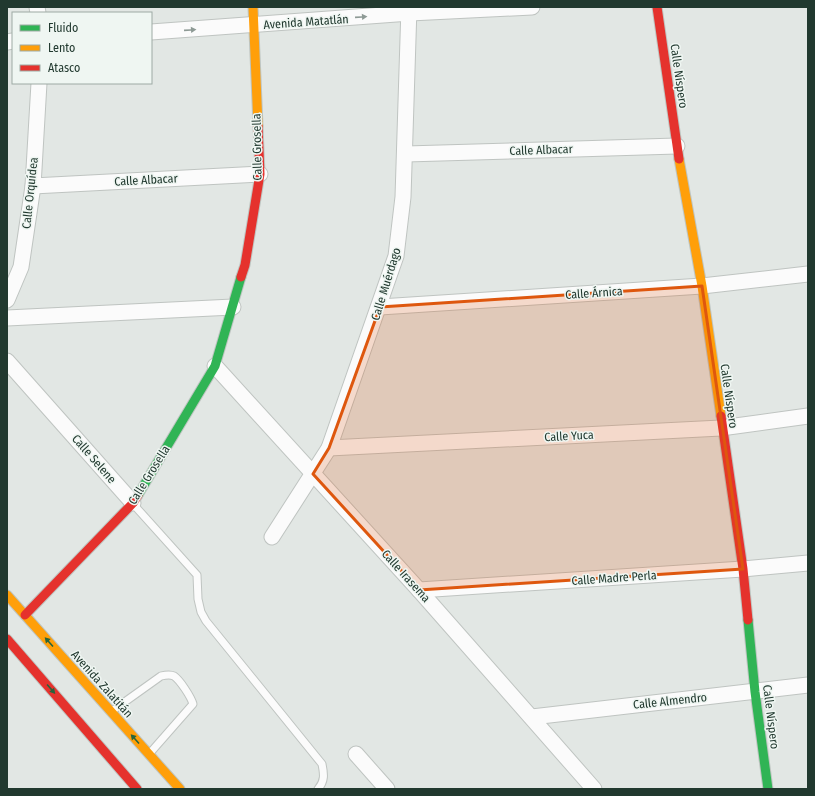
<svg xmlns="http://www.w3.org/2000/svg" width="815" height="796" viewBox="0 0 815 796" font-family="'Fira Sans Condensed',sans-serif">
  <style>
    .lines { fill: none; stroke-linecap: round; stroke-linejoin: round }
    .lane-casing { stroke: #bfc4c1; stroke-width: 9 }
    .street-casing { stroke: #bfc4c1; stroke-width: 17 }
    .fast-casing { stroke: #bec5c1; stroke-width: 11 }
    .slow-casing { stroke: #bec5c1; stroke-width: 11 }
    .jam-casing { stroke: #bec5c1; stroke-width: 11 }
    .lane { stroke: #fbfbfb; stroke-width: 7 }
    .street { stroke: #fbfbfb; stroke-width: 15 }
    .fast { stroke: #30b455; stroke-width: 9 }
    .slow { stroke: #ff9f0a; stroke-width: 9 }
    .jam { stroke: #e5322d; stroke-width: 9 }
    .oneway { fill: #8e9a95 }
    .oneway2 { fill: #26643c }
    .marked { fill: #de570e; fill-opacity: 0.2; stroke: #de570e; stroke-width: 3; stroke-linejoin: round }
    .labels { text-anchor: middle; stroke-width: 3; stroke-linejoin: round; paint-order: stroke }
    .street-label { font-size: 12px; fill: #21392f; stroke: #eff6f2 }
  </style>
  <rect width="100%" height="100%" fill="#e2e7e4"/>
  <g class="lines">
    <g class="lane-casing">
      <g id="lane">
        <path d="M134,505L197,575L198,599L201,612L206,621L322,764C324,774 325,781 318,789"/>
        <path d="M112,711L161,676C165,675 170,674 174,676C180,680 191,697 193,704L150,753"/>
      </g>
    </g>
    <g class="street-casing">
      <g id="street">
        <polyline points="37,7 38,13"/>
        <polyline points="151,32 410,13 532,7"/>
        <polyline points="7,42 13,41"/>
        <polyline points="406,154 677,146"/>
        <polyline points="33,186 260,174"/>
        <polyline points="7,300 21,267 33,186 39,83"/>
        <polyline points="380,307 702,286 808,274"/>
        <polyline points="7,318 233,307"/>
        <polyline points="7,361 133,503"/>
        <polyline points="215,366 419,590 594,789"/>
        <polyline points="329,448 721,428 808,416"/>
        <polyline points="272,537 329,448 396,256 403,197 409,7"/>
        <polyline points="419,590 743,569 808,563"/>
        <polyline points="532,717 808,685"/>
        <polyline points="356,754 387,789"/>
      </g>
    </g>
    <g class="fast-casing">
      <g id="fast">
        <polyline points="138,495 215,366 241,277"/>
        <polyline points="748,620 755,692 768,789"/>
      </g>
    </g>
    <g class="slow-casing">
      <g id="slow">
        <polyline points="253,7 258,126"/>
        <polyline points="679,159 702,286 721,416"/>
        <polyline points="7,595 180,789"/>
      </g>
    </g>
    <g class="jam-casing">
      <g id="jam">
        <polyline points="657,7 679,159"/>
        <polyline points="241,277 245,265 260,174 258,126"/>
        <polyline points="721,416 743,569 748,620"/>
        <polyline points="25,615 133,503 138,495"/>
        <polyline points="7,639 137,789"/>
      </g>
    </g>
    <use href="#lane" class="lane"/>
    <use href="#street" class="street"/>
    <use href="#fast" class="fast"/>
    <use href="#slow" class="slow"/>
    <use href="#jam" class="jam"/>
  </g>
  <defs><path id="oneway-solid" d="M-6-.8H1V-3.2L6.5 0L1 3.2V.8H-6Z"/></defs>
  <g class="oneway">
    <use href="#oneway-solid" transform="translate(361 17) rotate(-4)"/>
    <use href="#oneway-solid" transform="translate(190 30) rotate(-4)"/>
  </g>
  <g class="oneway2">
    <use href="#oneway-solid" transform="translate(49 642) rotate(-132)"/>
    <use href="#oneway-solid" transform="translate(51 689) rotate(49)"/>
    <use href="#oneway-solid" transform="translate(135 739) rotate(-132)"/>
  </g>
  <path class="marked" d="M702,286L743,569L419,590L313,474L329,448L380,307Z"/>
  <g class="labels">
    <g class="street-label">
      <text transform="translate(306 22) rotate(-4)" y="4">Avenida Matatlán</text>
      <text transform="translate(679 76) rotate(82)" y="4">Calle Níspero</text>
      <text transform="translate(257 147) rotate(-91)" y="4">Calle Grosella</text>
      <text transform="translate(541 150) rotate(-2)" y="4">Calle Albacar</text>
      <text transform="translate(146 180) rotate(-3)" y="4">Calle Albacar</text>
      <text transform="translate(30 193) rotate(-84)" y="4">Calle Orquídea</text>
      <text transform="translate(386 284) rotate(-73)" y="4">Calle Muérdago</text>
      <text transform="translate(594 293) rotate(-4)" y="4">Calle Árnica</text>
      <text transform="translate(729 396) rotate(82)" y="4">Calle Níspero</text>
      <text transform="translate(569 436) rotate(-3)" y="4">Calle Yuca</text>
      <text transform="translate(94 459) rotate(49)" y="4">Calle Selene</text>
      <text transform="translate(149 475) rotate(-58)" y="4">Calle Grosella</text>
      <text transform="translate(406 576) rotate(48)" y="4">Calle Irasema</text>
      <text transform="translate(614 578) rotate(-4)" y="4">Calle Madre Perla</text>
      <text transform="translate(102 684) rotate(48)" y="4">Avenida Zalatitán</text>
      <text transform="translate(670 701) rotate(-6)" y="4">Calle Almendro</text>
      <text transform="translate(771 717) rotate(83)" y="4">Calle Níspero</text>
    </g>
  </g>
  <rect width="815" height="796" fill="none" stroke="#21392f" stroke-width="16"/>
  <rect x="12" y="12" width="140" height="72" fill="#eff6f2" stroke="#9daaa4"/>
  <rect x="20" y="25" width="20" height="6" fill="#30b455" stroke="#9daaa4"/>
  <text x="48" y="32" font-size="12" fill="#21392f">Fluido</text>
  <rect x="20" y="45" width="20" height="6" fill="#ff9f0a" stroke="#9daaa4"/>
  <text x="48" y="52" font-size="12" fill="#21392f">Lento</text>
  <rect x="20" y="65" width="20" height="6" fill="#e5322d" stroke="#9daaa4"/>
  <text x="48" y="72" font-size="12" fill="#21392f">Atasco</text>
</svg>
